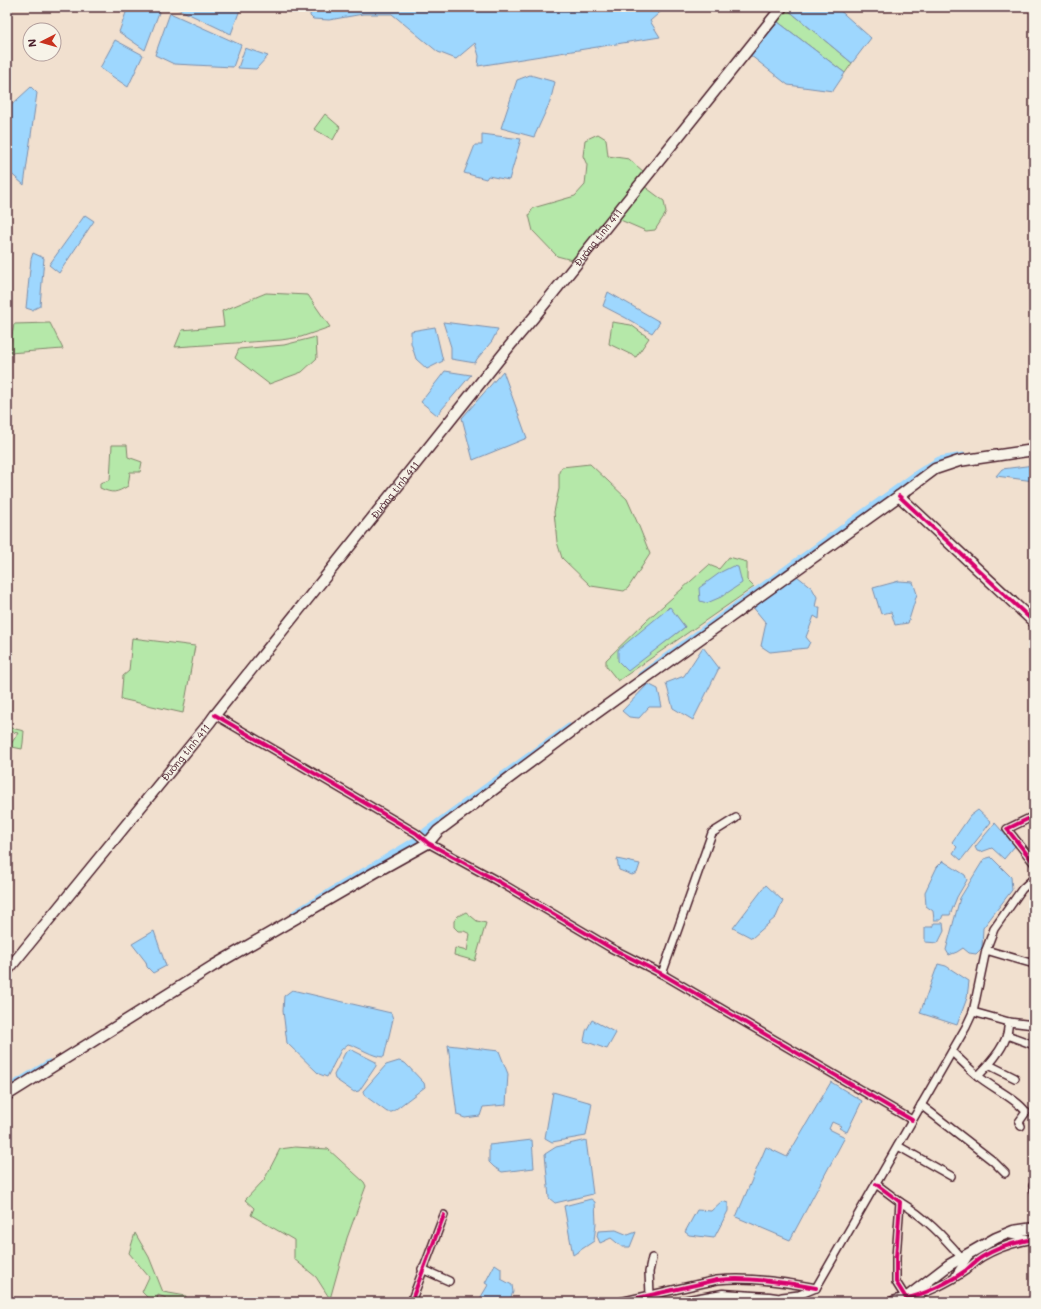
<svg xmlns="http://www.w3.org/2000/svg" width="1041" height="1309" viewBox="0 0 1041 1309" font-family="Mali,sans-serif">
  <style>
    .green { fill: #b5e8a9; stroke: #80846a; fill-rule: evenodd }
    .water { fill: #9ed7fe; stroke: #7c8daa }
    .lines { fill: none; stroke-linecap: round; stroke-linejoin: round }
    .canal { stroke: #9ed7fe; stroke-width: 7 }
    .street-casing { stroke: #4a1f2b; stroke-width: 10 }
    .secondary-casing { stroke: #4a1f2b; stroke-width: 13 }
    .street { stroke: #f7f3e8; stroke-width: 7 }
    .secondary { stroke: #f7f3e8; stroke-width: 10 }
    .cycleway-casing { stroke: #f7f3e8; stroke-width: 6 }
    .cycleway { stroke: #d6006c; stroke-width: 4 }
    .labels { text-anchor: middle; stroke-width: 4; stroke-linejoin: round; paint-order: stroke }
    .street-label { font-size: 10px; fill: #4a1f2b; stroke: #f7f3e8 }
  </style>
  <rect width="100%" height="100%" fill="#f1e0cf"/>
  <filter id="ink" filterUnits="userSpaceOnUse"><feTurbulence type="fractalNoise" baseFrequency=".025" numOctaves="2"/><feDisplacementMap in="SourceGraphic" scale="8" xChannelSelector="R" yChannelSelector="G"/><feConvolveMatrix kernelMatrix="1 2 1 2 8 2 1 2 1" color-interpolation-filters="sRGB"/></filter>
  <g filter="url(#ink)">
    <g class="green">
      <polygon points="787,9 852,63 845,73 778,22"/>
      <polygon points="325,114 340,127 333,140 314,129"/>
      <polygon points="598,134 606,139 608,156 629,159 644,172 572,260 557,256 533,231 529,215 533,208 575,196 585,185 587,165 583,156 585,140"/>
      <polygon points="644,186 664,201 666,213 655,230 646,231 618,219"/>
      <polygon points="266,293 308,295 330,327 301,337 281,340 175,347 182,330 224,326 222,311"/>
      <polygon points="612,322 631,325 649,338 636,357 609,344"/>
      <polygon points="50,323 63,349 9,353 14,324"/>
      <polygon points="316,337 317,358 302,372 269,384 235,358 239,349 284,345"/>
      <path d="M112,445H127L128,457L142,462L140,472H130L128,486C116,493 113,494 100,488V483L110,480Z"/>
      <polygon points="590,464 627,499 638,524 650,554 628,588 624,591 591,586 562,558 557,542 554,512 559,489 559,472 562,467"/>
      <path d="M729,557L747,562V580L754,587L618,681L606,666V660L646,621L709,565L719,569ZM669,607L685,627L628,670L618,661Z"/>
      <polygon points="132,638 195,646 183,713 121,699 123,676 129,671"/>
      <polygon points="7,727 24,731 23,743 22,749 7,746 7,743 11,744 18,733 7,731"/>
      <polygon points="466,912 477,921 486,923 475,961 454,955 455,948 467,951 470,934 464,931 458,931 454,927 454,921 458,916"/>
      <polygon points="295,1147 328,1149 364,1182 366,1186 347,1238 330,1299 316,1277 294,1259 294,1240 251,1215 254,1208 245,1200 264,1180 280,1149"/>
      <polygon points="135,1233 149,1257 163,1292 186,1296 186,1302 177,1302 158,1295 157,1301 158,1302 152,1302 142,1292 149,1277 129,1253"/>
    </g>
    <g class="water">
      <polygon points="128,7 161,7 145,50 119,32"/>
      <polygon points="174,7 241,7 231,34"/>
      <polygon points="311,7 666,7 650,21 660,37 478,66 479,56 475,43 456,59 438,52 392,14 363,14 329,20 313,19 310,16"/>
      <polygon points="789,7 836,7 871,38 852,63 787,9"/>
      <polygon points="170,13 241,45 233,67 174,64 155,55"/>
      <polygon points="778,22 845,73 833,91 788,85 750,55"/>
      <polygon points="115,40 143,55 128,87 100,68"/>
      <polygon points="245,48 268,56 256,69 238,68"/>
      <polygon points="530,75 555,82 550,102 534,137 501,128 517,80"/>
      <polygon points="31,87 37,93 24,185 7,170 7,109"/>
      <polygon points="482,134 521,139 509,180 488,176 486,179 464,173 475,145 482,145"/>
      <polygon points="85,215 94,221 59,273 49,265"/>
      <polygon points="33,253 44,258 40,306 32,310 26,308 31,259"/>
      <polygon points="608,292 660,322 652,333 626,318 603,306"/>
      <polygon points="443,322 498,329 492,341 477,359 475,363 451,359 451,347"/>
      <polygon points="435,327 443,361 427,369 416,359 411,343 411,331"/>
      <polygon points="445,371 471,375 437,415 421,402"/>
      <polygon points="503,371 527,438 473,460 462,418"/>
      <polygon points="1034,465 1034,481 996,476 1002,469"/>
      <polygon points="733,566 738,567 742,583 721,597 707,603 700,601 699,588 721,572"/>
      <polygon points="797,576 812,588 817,597 815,607 820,607 819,619 814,616 806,637 810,642 807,648 770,652 761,646 766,623 752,606"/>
      <polygon points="899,581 913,582 917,594 908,623 895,625 891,612 881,614 873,588"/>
      <polygon points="670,607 685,627 628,671 618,661 618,650"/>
      <polygon points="703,647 719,668 693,720 673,708 666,683 684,676"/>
      <polygon points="648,684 658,689 662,707 649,707 639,718 629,717 622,711"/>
      <polygon points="978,810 991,822 961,860 953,853 957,847 952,842 970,816"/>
      <polygon points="995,823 1015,846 1004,859 992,848 981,852 977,851 975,847"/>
      <polygon points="991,857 1011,877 1012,890 983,928 982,948 976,954 969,953 963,948 957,952 949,955 946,950 960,898 984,859"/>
      <polygon points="617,859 640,864 637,873 632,875 619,870"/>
      <polygon points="943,861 965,875 967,880 957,897 950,915 943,915 941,920 934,920 933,911 926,906 925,892 937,867"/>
      <polygon points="766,885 783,901 776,917 752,938 733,928"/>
      <polygon points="934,923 943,923 944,931 938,943 925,942 925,927 932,927"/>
      <polygon points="154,931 166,966 153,973 147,967 146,962 132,944"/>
      <polygon points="938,964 946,966 969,981 967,998 957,1025 920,1013"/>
      <path d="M292,990L391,1013L393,1019L384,1057C372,1057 360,1047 348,1044L341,1050L327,1077L319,1074L287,1043L283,1011L284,996Z"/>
      <polygon points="592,1020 616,1033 607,1049 584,1041 586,1031"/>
      <polygon points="448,1045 499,1051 508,1074 506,1105 483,1107 480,1116 465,1118 457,1115"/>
      <polygon points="350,1049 376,1062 376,1066 359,1091 354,1092 335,1079 334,1075 345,1053"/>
      <polygon points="399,1061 405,1063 424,1083 425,1087 392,1112 387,1112 364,1095 363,1091 386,1065"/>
      <polygon points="831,1082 862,1101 847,1132 839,1128 841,1126 832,1122 829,1129 845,1137 790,1240 736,1217 766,1147 787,1157"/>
      <polygon points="553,1092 592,1103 586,1136 552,1142 545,1138"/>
      <polygon points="532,1140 534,1168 502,1172 494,1167 489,1162 489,1145"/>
      <polygon points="586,1140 593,1194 555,1203 549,1198 545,1154 556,1147"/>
      <polygon points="591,1199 595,1202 596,1223 594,1241 573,1255 564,1206"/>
      <polygon points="722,1201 728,1203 728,1211 714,1238 689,1235 685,1232 697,1210 711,1211"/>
      <polygon points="616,1230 628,1235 636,1232 630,1247 622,1247 611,1238 600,1243 597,1236 598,1231"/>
      <polygon points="495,1264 501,1268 501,1279 512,1285 513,1292 509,1302 478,1302 488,1285 485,1283"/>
    </g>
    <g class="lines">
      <g class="canal">
        <polyline points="641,675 918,473 939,460 963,456"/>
        <polyline points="295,913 416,840 426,831 569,727"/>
        <polyline points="7,1089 49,1063"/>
      </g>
      <g class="street-casing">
        <g id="street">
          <polyline points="215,715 416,833 428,843 501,883 611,948 662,974 912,1120"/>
          <polyline points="1034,816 1007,829 1034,863"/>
          <polyline points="986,950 1034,964"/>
          <polyline points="662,974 712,833 736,818"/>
          <polyline points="973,1012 1009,1022 1034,1025"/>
          <polyline points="1007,1035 1034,1045"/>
          <path d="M952,1052C961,1060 969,1069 978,1076C991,1087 1017,1099 1026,1112L1019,1122L1021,1126"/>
          <polyline points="989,1065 1015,1078"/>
          <path d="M978,1076C987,1067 1004,1048 1007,1034C1008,1030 1008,1026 1009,1022"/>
          <polyline points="921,1105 993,1161 1005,1173"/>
          <polyline points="898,1146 951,1176"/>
          <path d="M876,1184L900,1202L896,1258V1282L906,1298C922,1296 951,1281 965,1271C970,1267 975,1261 982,1257C997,1248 1016,1242 1034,1239"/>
          <polyline points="1033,1186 1034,1191"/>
          <path d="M900,1202C925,1217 943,1236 962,1258"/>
          <polyline points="1006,1234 1029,1239"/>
          <polyline points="422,1269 449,1281"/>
          <polyline points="956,1275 969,1255"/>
          <polyline points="650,1295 649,1272 652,1258"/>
          <polyline points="782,1297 799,1295 816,1288 966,1027 973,1012 986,950 994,929 1022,889 1034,878"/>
          <polyline points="411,1302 444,1215"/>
          <path d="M620,1302L717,1280C747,1277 786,1282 816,1288"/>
        </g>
      </g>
      <g class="secondary-casing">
        <g id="secondary">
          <polyline points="899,496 1034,622"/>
          <path id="s1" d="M7,971L210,722L215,715L512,343L534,317L782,7"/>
          <polyline points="7,1095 213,966 374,873 428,843 438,831 595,714 899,496 935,469 959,461 1034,450"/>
          <polyline points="683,1302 723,1295 769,1298 797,1302"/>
          <polyline points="893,1302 906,1298 949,1265 996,1238 1013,1231 1034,1228"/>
        </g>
      </g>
      <use href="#street" class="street"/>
      <use href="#secondary" class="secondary"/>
      <g class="cycleway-casing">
        <g id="cycleway">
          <polyline points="899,496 1034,622"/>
          <polyline points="215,715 416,833 428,843 501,883 611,948 662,974 912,1120"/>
          <polyline points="1034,816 1007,829 1034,863"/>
          <path d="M876,1184L900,1202L896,1258V1282L906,1298C922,1296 951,1281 965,1271C970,1267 975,1261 982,1257C997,1248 1016,1242 1034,1239"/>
          <polyline points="411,1302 444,1215"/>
          <path d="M620,1302L717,1280C747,1277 787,1282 816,1288"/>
        </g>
      </g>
      <use href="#cycleway" class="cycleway"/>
    </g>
  </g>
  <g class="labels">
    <g class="street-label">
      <text dy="4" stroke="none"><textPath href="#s1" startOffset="942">Đường tỉnh 411</textPath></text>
      <text dy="4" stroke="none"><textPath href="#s1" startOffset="618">Đường tỉnh 411</textPath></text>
      <text dy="4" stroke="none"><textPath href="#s1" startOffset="282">Đường tỉnh 411</textPath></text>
    </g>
  </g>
  <rect width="1041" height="1309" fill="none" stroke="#f7f3e8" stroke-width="24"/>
  <rect x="12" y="12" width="1017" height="1285" fill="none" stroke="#4a1f2b" stroke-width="1.5" filter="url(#ink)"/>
  <g transform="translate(42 42) rotate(264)"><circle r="19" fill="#f7f3e8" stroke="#b29e9c"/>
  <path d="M0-3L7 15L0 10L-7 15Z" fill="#c8321e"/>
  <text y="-6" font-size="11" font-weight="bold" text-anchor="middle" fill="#4a1f2b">N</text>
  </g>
</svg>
